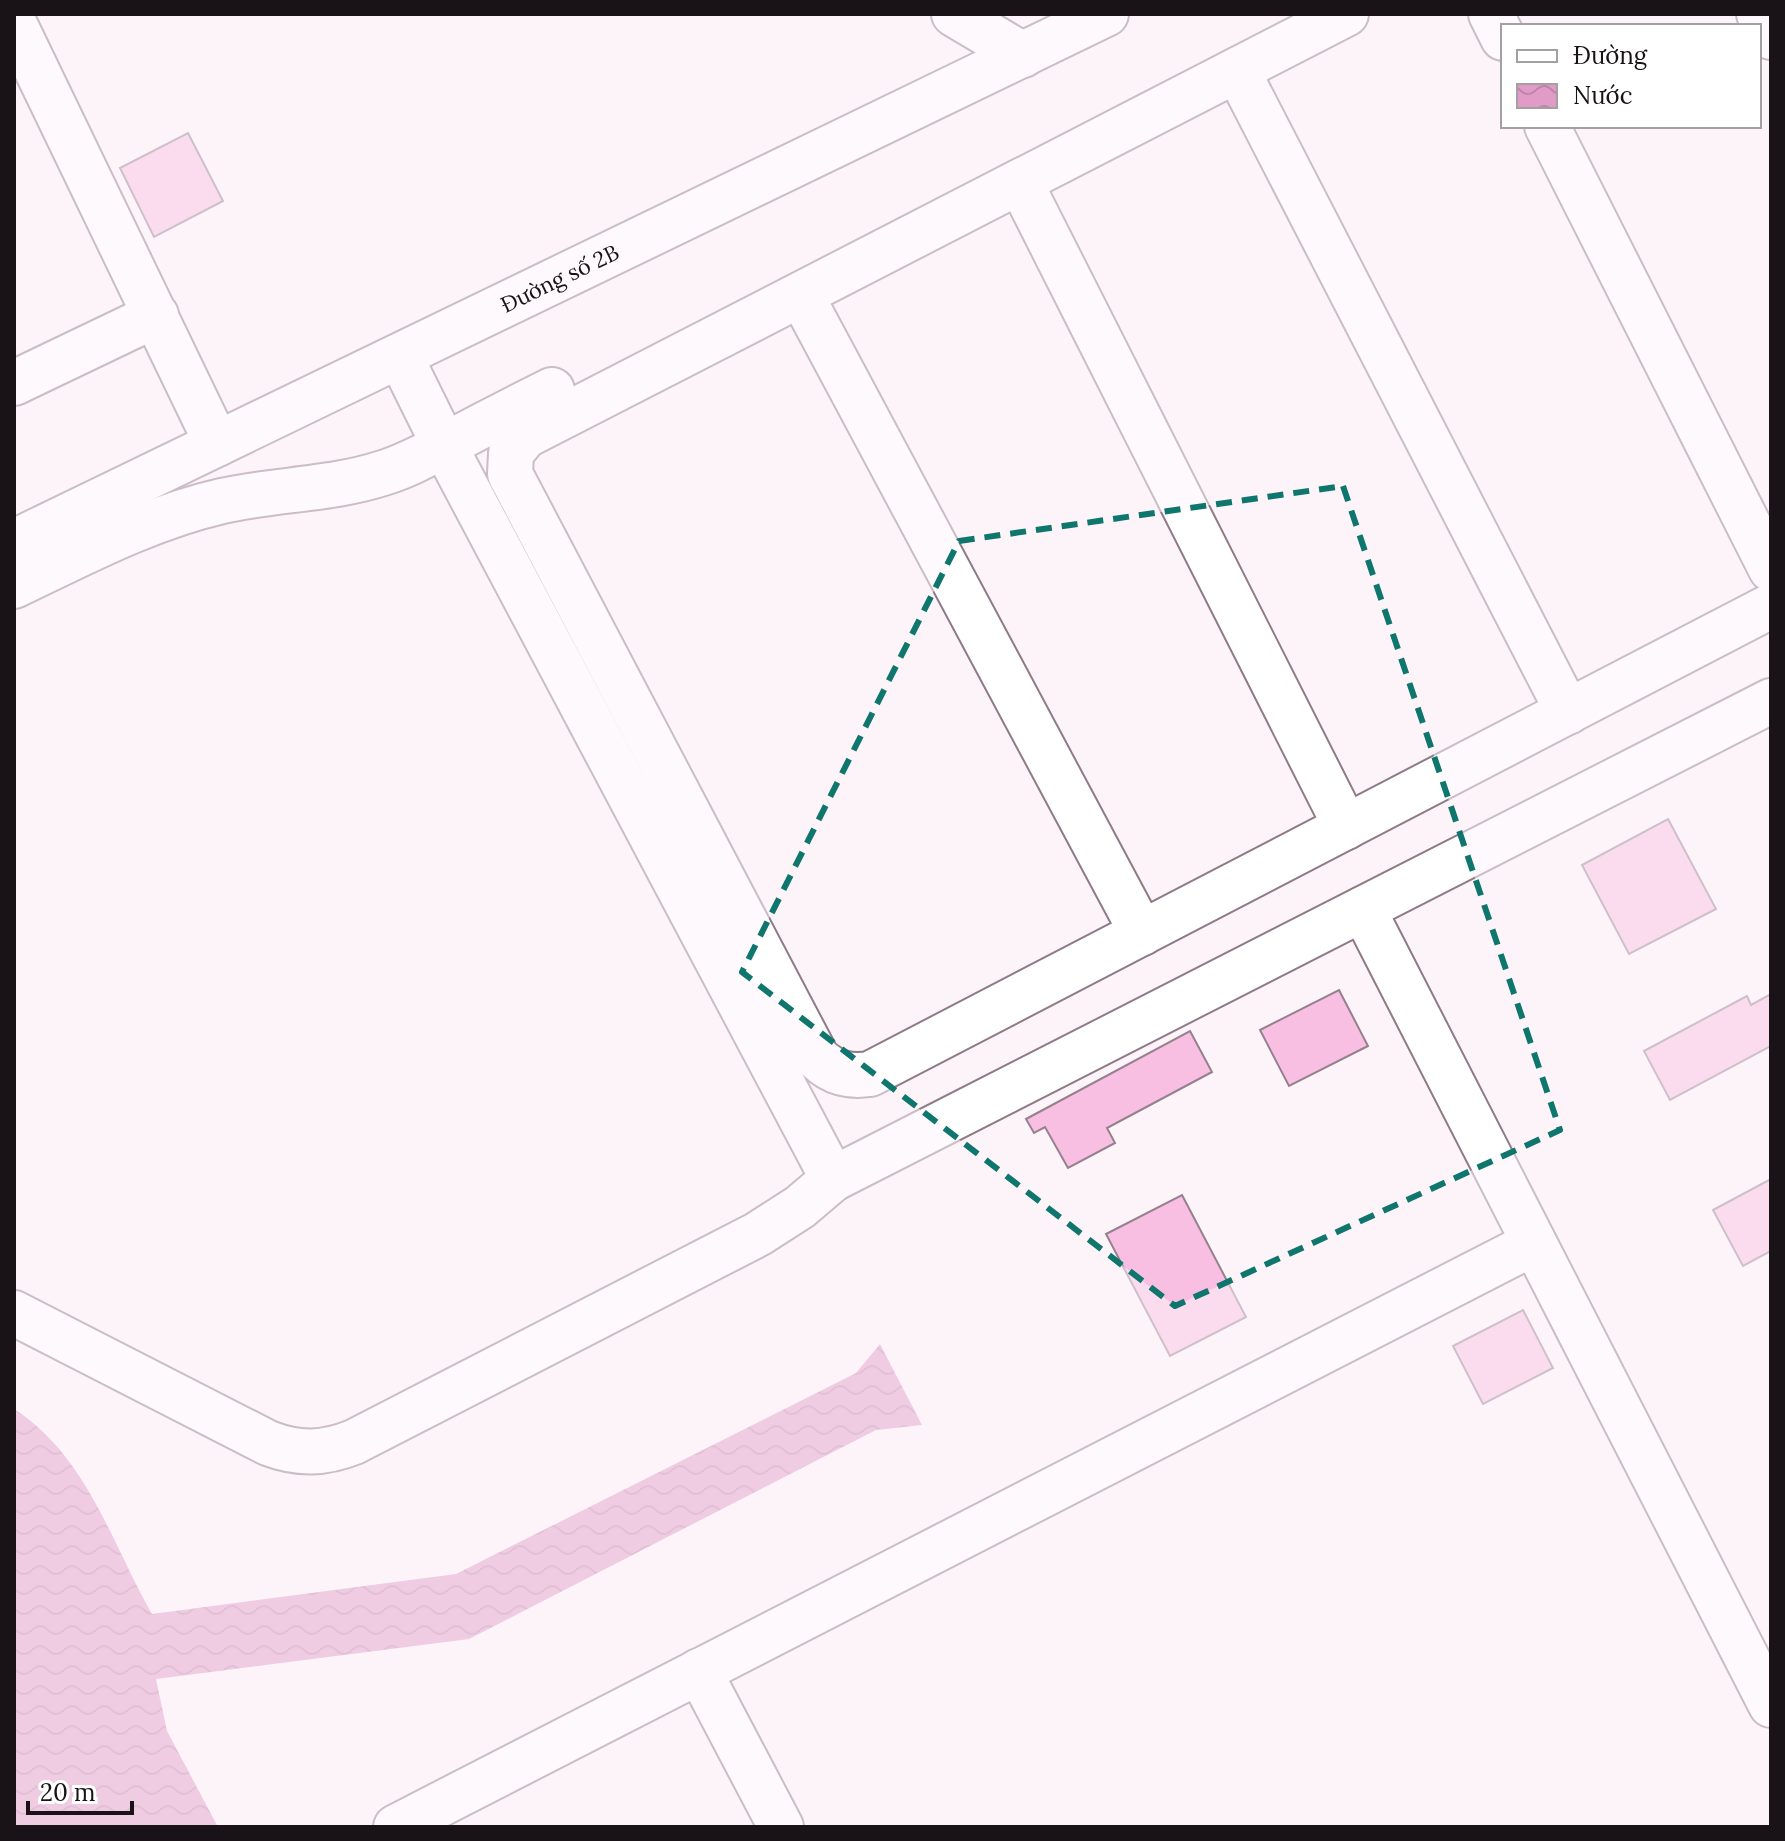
<svg xmlns="http://www.w3.org/2000/svg" width="1785" height="1841" viewBox="0 0 1785 1841" font-family="Lora,serif">
  <style>
    .water { fill: url(#water-waves) }
    .building { fill: #f8bfe2; stroke: #95818d; stroke-width: 2 }
    .lines { fill: none; stroke-linecap: round; stroke-linejoin: round }
    .minor-casing { stroke: #8f7b87; stroke-width: 48 }
    .minor { stroke: #fff; stroke-width: 44 }
    .marked { fill: none; stroke: #0f766e; stroke-width: 6; stroke-dasharray: 16 10; stroke-linejoin: round }
    .labels { text-anchor: middle; stroke-width: 7; stroke-linejoin: round; paint-order: stroke }
    .street-label { font-size: 22px; fill: #191216; stroke: #fff }
  </style>
  <defs>
    <pattern id="water-waves" width="16" height="10" patternUnits="userSpaceOnUse" patternTransform="scale(2)"><rect width="16" height="10" fill="#e09bc7"/><path d="M0 5q4-4 8 0t8 0" fill="none" stroke="#c084aa"/></pattern>
  </defs>
  <rect width="100%" height="100%" fill="#fdf4f9"/>
  <path class="water" d="M880,1344L922,1425L876,1430L469,1639L156,1679L167,1731L218,1827H14V1409C87,1456 111,1542 152,1614L456,1574L856,1373Z"/>
  <g class="building">
    <polygon points="188,133 223,201 154,237 120,168"/>
    <polygon points="1668,819 1716,909 1629,954 1582,865"/>
    <polygon points="1339,990 1368,1046 1289,1086 1260,1030"/>
    <polygon points="1771,994 1771,1046 1670,1100 1644,1051 1747,996 1751,1005"/>
    <polygon points="1190,1031 1212,1072 1107,1128 1115,1143 1068,1168 1045,1127 1034,1133 1026,1119"/>
    <polygon points="1771,1179 1771,1251 1743,1266 1713,1210"/>
    <polygon points="1182,1195 1246,1317 1170,1356 1106,1234"/>
    <polygon points="1523,1310 1553,1368 1483,1404 1453,1346"/>
  </g>
  <g class="lines">
    <g class="minor-casing">
      <g id="minor">
        <polyline points="954,14 1023,55"/>
        <path d="M1346,14L525,436L511,453L510,474L817,1058C833,1073 848,1077 870,1074L1771,606"/>
        <polyline points="1491,14 1503,38"/>
        <polyline points="1759,14 1771,37"/>
        <polyline points="14,23 217,444"/>
        <polyline points="1237,70 1568,712"/>
        <polyline points="1547,126 1771,569"/>
        <polyline points="1020,182 1346,827"/>
        <polyline points="801,295 1142,933"/>
        <polyline points="400,356 444,445 833,1179 1771,701"/>
        <polyline points="14,383 156,315"/>
        <path id="s1" d="M14,542L1106,14"/>
        <path d="M14,586C81,554 148,518 222,501C275,489 331,490 383,473C406,466 428,454 449,443C483,425 518,407 552,390"/>
        <polyline points="1363,909 1771,1705"/>
        <path d="M14,1313L268,1443C299,1455 324,1454 354,1442L758,1234L800,1207L833,1179"/>
        <polyline points="699,1671 781,1827"/>
        <polyline points="396,1827 1534,1243"/>
      </g>
    </g>
    <use href="#minor" class="minor"/>
  </g>
  <path d="M0 0H1785V1841H0ZM1343,486L1560,1130L1175,1306L742,972L959,541Z" fill="#fdf4f9" fill-opacity=".55" fill-rule="evenodd"/>
  <path class="marked" d="M1343,486L1560,1130L1175,1306L742,972L959,541Z"/>
  <g class="labels">
    <g class="street-label">
      <text dy="8" stroke="none"><textPath href="#s1" startOffset="606">Đường số 2B</textPath></text>
    </g>
  </g>
  <rect width="1785" height="1841" fill="none" stroke="#191216" stroke-width="32"/>
  <rect x="1501" y="24" width="260" height="104" fill="#ffffff" stroke="#a3a0a2" stroke-width="2"/>
  <rect x="1517" y="50" width="40" height="12" fill="#ffffff" stroke="#a3a0a2" stroke-width="2"/>
  <text x="1573" y="64" font-size="24" fill="#191216">Đường</text>
  <rect x="1517" y="84" width="40" height="24" fill="url(#water-waves)" stroke="#a3a0a2" stroke-width="2"/>
  <text x="1573" y="104" font-size="24" fill="#191216">Nước</text>
  <path d="M28 1801v12h104v-12" fill="none" stroke="#191216" stroke-width="4"/>
  <text x="40" y="1801" font-size="24" fill="#191216" stroke="#ffffff" stroke-width="6" paint-order="stroke">20 m</text>
</svg>
